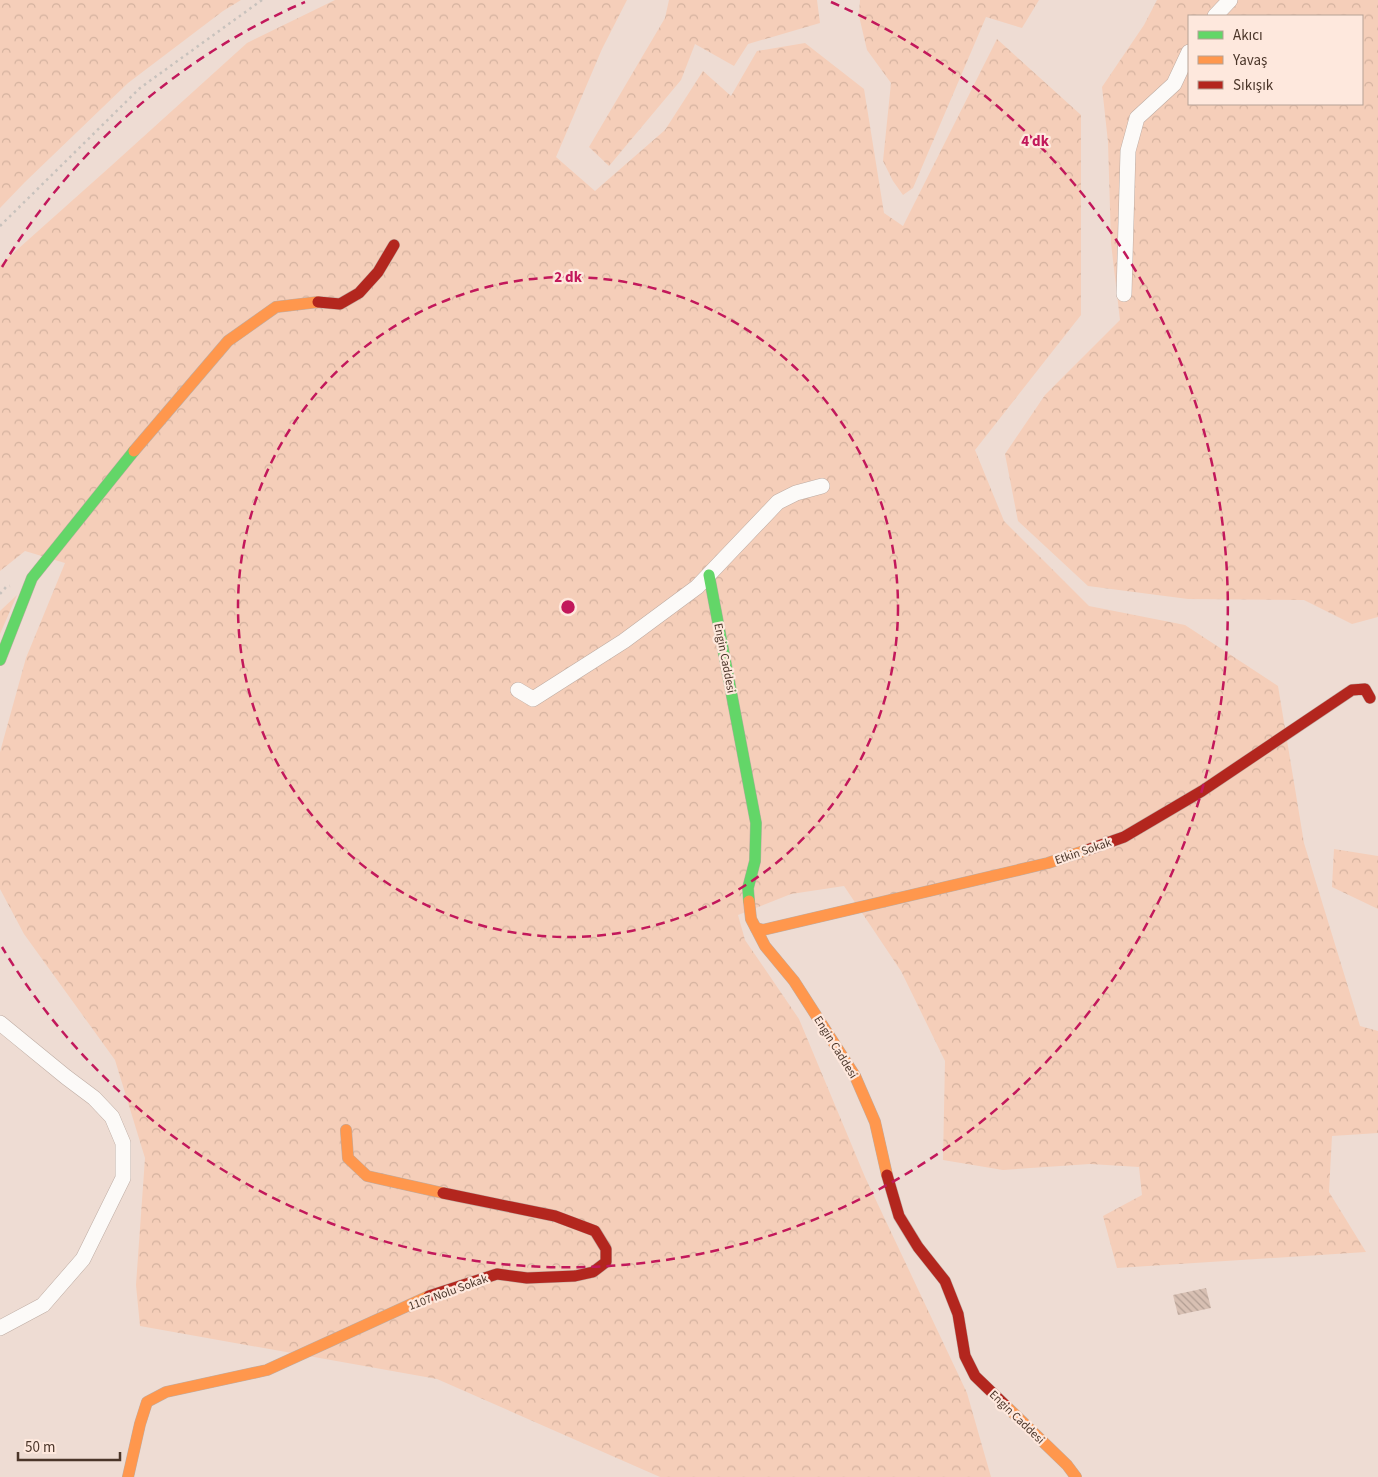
<svg xmlns="http://www.w3.org/2000/svg" width="1378" height="1477" viewBox="0 0 1378 1477" font-family="'Source Sans 3',sans-serif">
  <style>
    .forest { fill: url(#forest-crowns); fill-rule: evenodd }
    .building { fill: url(#building-back-hatch) }
    .lines { fill: none; stroke-linecap: round; stroke-linejoin: round }
    .street-casing { stroke: #beaca3; stroke-width: 16 }
    .fast-casing { stroke: #beaca3; stroke-width: 12 }
    .slow-casing { stroke: #beaca3; stroke-width: 12 }
    .jam-casing { stroke: #beaca3; stroke-width: 12 }
    .path { stroke: #c8c2bd; stroke-width: 2.5; stroke-dasharray: 2.5 4; stroke-linecap: butt }
    .street { stroke: #fcfaf8; stroke-width: 15 }
    .fast { stroke: #63d668; stroke-width: 11 }
    .slow { stroke: #ff974d; stroke-width: 11 }
    .jam { stroke: #b3261e; stroke-width: 11 }
    .ring { fill: none; stroke: #c2185b; stroke-width: 2.5; stroke-dasharray: 9 6 }
    .labels { text-anchor: middle; stroke-width: 4.5; stroke-linejoin: round; paint-order: stroke }
    .street-label { font-size: 12px; fill: #4b362a; stroke: #fee8dd }
    .centre { fill: #c2185b; stroke: #fee8dd; stroke-width: 2.5 }
    .ring-label { font-size: 15px; text-anchor: middle; font-weight: bold; fill: #c2185b; stroke: #fee8dd; stroke-width: 4.5; stroke-linejoin: round; paint-order: stroke }
  </style>
  <defs>
    <pattern id="forest-crowns" width="20" height="18" patternUnits="userSpaceOnUse" patternTransform="scale(1.25)"><rect width="20" height="18" fill="#f5ceb9"/><path d="M2 6a3 3 0 1 1 6 0M12 15a3 3 0 1 1 6 0" fill="none" stroke="#d4b29f"/></pattern>
    <pattern id="building-back-hatch" width="6" height="6" patternUnits="userSpaceOnUse" patternTransform="scale(1.25)"><rect width="6" height="6" fill="#d8c0b3"/><path d="M-1 5l2 2M0 0l6 6M5-1l2 2" fill="none" stroke="#b19d92"/></pattern>
  </defs>
  <rect width="100%" height="100%" fill="#eedcd3"/>
  <g class="forest">
    <polygon points="0,0 241,0 223,11 128,83 25,182 0,208"/>
    <polygon points="335,0 627,0 602,49 556,157 595,191 665,130 703,71 731,96 757,51 805,43 864,89 884,213 903,226 997,39 1081,115 1081,315 975,450 1004,521 1089,606 1185,625 1278,686 1304,843 1360,1026 1378,1031 1378,1133 1332,1136 1329,1192 1366,1252 1117,1268 1103,1216 1142,1195 1139,1167 1090,1164 1003,1170 943,1160 945,1061 901,971 844,886 791,894 738,915 745,940 799,1019 865,1177 967,1393 991,1477 660,1477 437,1379 140,1326 136,1285 145,1158 115,1060 24,934 0,889 0,752 26,658 65,563 25,551 0,571 0,265 111,166 247,43"/>
    <polygon points="669,0 817,0 820,23 748,44 734,66 695,44 681,80 609,166 589,147 665,18"/>
    <polygon points="860,0 1039,0 1022,28 986,17 913,188 903,195 893,181 883,161 891,83 867,50 859,16"/>
    <path d="M1157,0H1378V617L1352,624L1304,600L1188,599L1088,586L1018,521L1005,454L1045,395L1120,320L1111,243L1108,142L1102,87L1144,25ZM1189,16H1362V104H1189Z"/>
    <polygon points="17,595 0,634 0,611"/>
    <polygon points="1334,849 1378,856 1378,909 1332,887"/>
  </g>
  <polygon class="building" points="1206,1288 1211,1308 1178,1315 1173,1295"/>
  <g class="lines">
    <g class="street-casing">
      <g id="street">
        <polyline points="1215,16 1230,0"/>
        <polyline points="1124,294 1128,151 1137,118 1174,84 1189,52"/>
        <polyline points="518,690 533,699 624,641 697,587 778,502 796,493 822,486"/>
        <polyline points="0,1023 66,1077 94,1098 112,1117 123,1143 123,1178 83,1259 43,1305 0,1328"/>
      </g>
    </g>
    <g class="fast-casing">
      <g id="fast">
        <polyline points="709,575 756,823 755,861 748,888 749,901"/>
        <polyline points="0,660 32,578 134,451"/>
      </g>
    </g>
    <g class="slow-casing">
      <g id="slow">
        <polyline points="134,451 228,341 276,307 318,302"/>
        <polyline points="749,901 751,919 765,946 794,981 855,1076 875,1122 887,1175"/>
        <polyline points="756,928 763,930 1048,863 1087,850"/>
        <polyline points="346,1130 348,1158 367,1176 443,1193"/>
        <polyline points="1005,1405 1067,1465 1076,1477"/>
        <polyline points="128,1477 140,1424 147,1402 166,1392 267,1370 429,1296"/>
      </g>
    </g>
    <g class="jam-casing">
      <g id="jam">
        <polyline points="318,302 340,304 359,293 378,272 394,245"/>
        <polyline points="1087,850 1124,837 1202,791 1352,690 1365,689 1370,698"/>
        <polyline points="887,1175 899,1216 918,1247 945,1281 958,1314 965,1356 975,1376 1005,1405"/>
        <polyline points="429,1296 497,1274 527,1278 575,1276 593,1272 606,1262 606,1249 595,1231 555,1216 443,1193"/>
      </g>
    </g>
    <g class="path">
      <polyline points="0,226 140,88 262,0"/>
      <polyline points="0,594 6,587 10,586"/>
    </g>
    <use href="#street" class="street"/>
    <use href="#fast" class="fast"/>
    <use href="#slow" class="slow"/>
    <use href="#jam" class="jam"/>
  </g>
  <g class="ring">
    <circle cx="568" cy="607" r="330"/>
    <path d="M2 267A660 660 0 0 1 305 2M831 2A660 660 0 1 1 2 947"/>
  </g>
  <g class="labels">
    <g class="street-label">
      <text transform="translate(725 658) rotate(79)" y="4">Engin Caddesi</text>
      <text transform="translate(1083 851) rotate(-19)" y="4">Etkin Sokak</text>
      <text transform="translate(836 1047) rotate(58)" y="4">Engin Caddesi</text>
      <text transform="translate(448 1292) rotate(-20)" y="4">1107 Nolu Sokak</text>
      <text transform="translate(1017 1417) rotate(44)" y="4">Engin Caddesi</text>
    </g>
  </g>
  <circle cx="568" cy="607" r="8" class="centre"/>
  <g class="ring-label">
    <text x="1035" y="146">4 dk</text>
    <text x="568" y="282">2 dk</text>
  </g>
  <rect x="1188" y="15" width="175" height="90" fill="#fee8dd" stroke="#b6a195"/>
  <rect x="1198" y="31" width="25" height="8" fill="#63d668" stroke="#b6a195"/>
  <text x="1233" y="40" font-size="15" fill="#4b362a">Akıcı</text>
  <rect x="1198" y="56" width="25" height="8" fill="#ff974d" stroke="#b6a195"/>
  <text x="1233" y="65" font-size="15" fill="#4b362a">Yavaş</text>
  <rect x="1198" y="81" width="25" height="8" fill="#b3261e" stroke="#b6a195"/>
  <text x="1233" y="90" font-size="15" fill="#4b362a">Sıkışık</text>
  <path d="M18 1452v8h102v-8" fill="none" stroke="#4b362a" stroke-width="2.5"/>
  <text x="25" y="1452" font-size="15" fill="#4b362a" stroke="#fee8dd" stroke-width="4" paint-order="stroke">50 m</text>
</svg>
